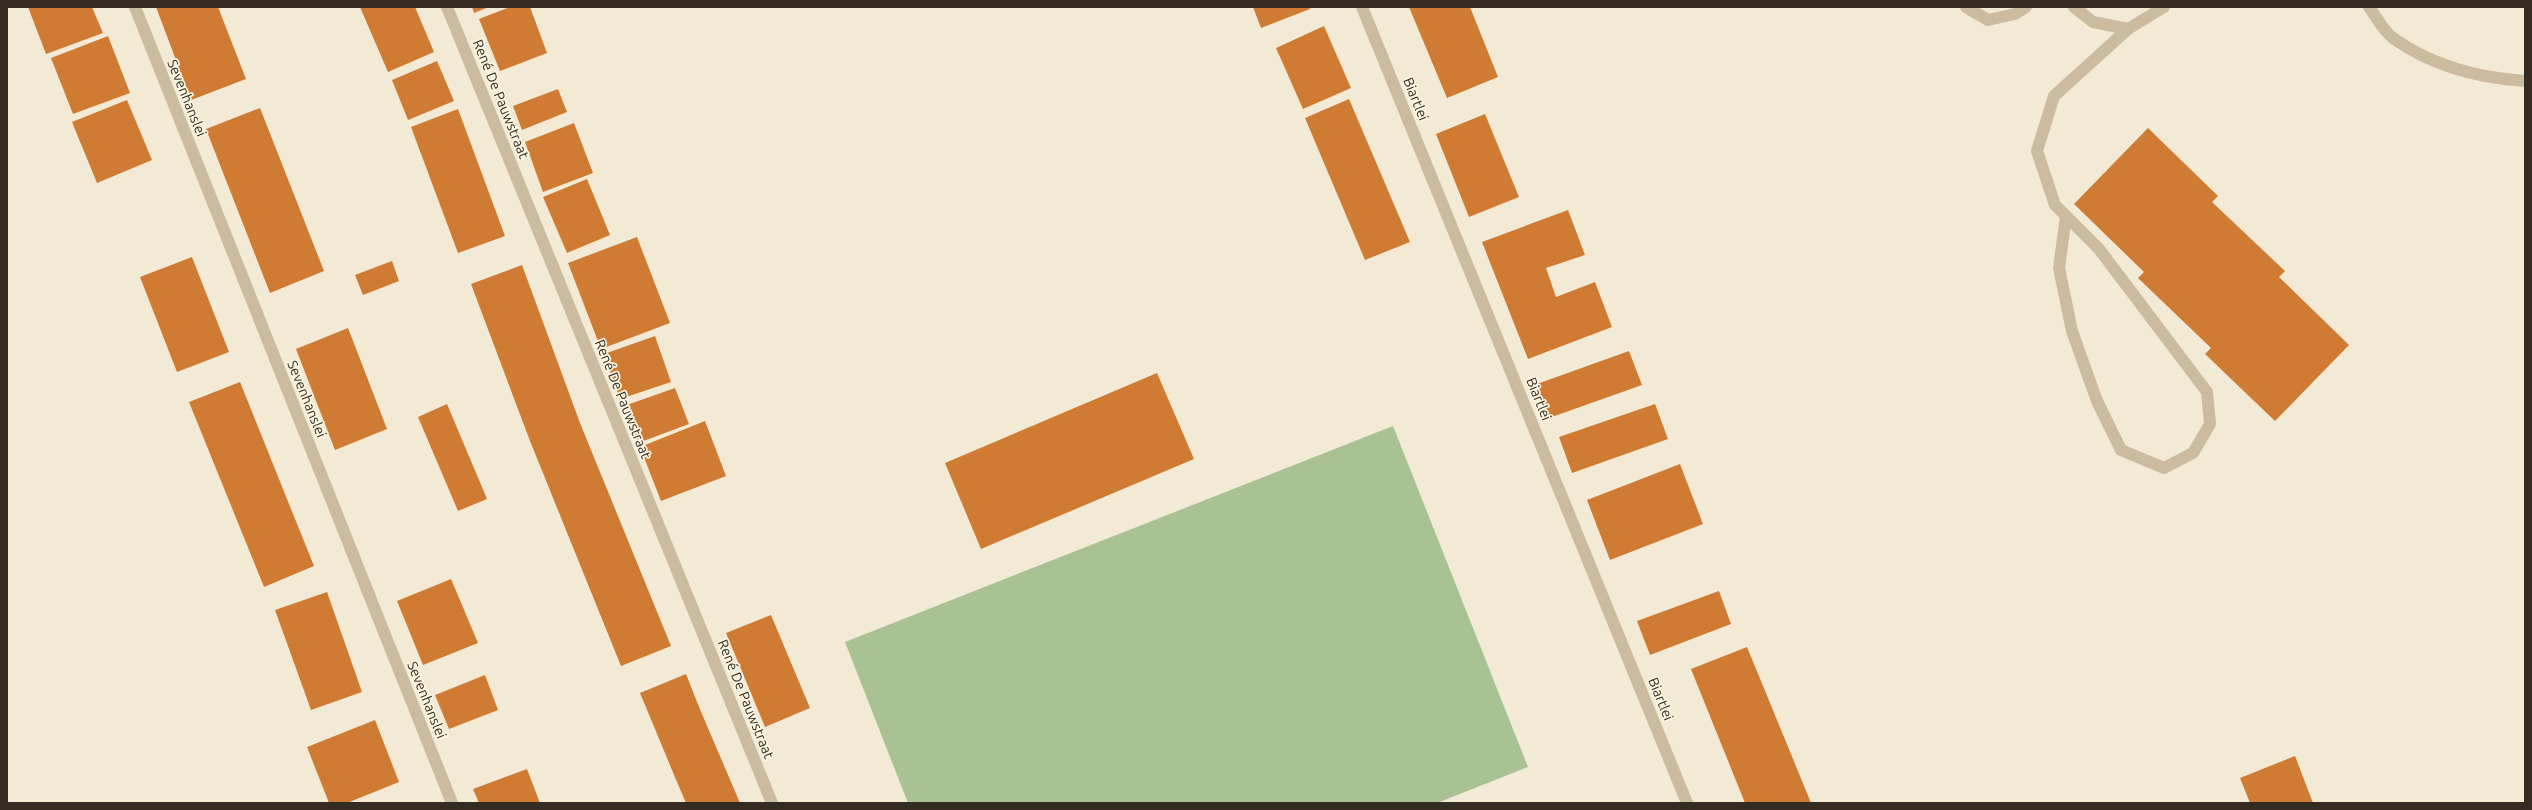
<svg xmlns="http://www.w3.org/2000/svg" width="2532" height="810" viewBox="0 0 2532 810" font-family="Ubuntu,sans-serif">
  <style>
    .green { fill: #a8c293 }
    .building { fill: #d07b34 }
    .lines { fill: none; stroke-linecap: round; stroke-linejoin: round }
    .minor { stroke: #cbbc9f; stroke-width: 12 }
    .labels { text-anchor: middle; stroke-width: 3.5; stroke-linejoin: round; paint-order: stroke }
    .street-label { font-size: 14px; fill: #342c23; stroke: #faf4e0 }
  </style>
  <rect width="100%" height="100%" fill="#f2ead4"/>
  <polygon class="green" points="1393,426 1528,767 1437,803 908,803 845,642"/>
  <g class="building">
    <polygon points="28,7 92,7 103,33 46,54"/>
    <polygon points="156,7 218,7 246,79 191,100"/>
    <polygon points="360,7 415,7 434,52 388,72"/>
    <polygon points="472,7 489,7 474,13"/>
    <polygon points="510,7 530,7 547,53 500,71 479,19"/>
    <polygon points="1253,7 1309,7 1310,9 1261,28"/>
    <polygon points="1409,7 1470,7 1498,77 1447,98"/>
    <polygon points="1324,26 1351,88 1303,109 1276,48"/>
    <polygon points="108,36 130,93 73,114 51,58"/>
    <polygon points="437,61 454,101 408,120 392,80"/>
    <polygon points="558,89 567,112 522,130 513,106"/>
    <polygon points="1349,99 1410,242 1365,260 1305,118"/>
    <polygon points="127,100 152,160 97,183 72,122"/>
    <polygon points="260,108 324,271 270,293 206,129"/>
    <polygon points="458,109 505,236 458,253 411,127"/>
    <polygon points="1485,114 1519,197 1469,217 1436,134"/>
    <polygon points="574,123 593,173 543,192 525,142"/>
    <polygon points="2148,128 2218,196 2212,202 2285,271 2279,277 2349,345 2275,421 2205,354 2211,348 2138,278 2144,272 2074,204"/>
    <polygon points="587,179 610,235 567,253 543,197"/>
    <polygon points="1568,210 1585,255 1546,268 1556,297 1595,282 1612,327 1528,359 1482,242"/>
    <polygon points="637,237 670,323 601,349 568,263"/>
    <polygon points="192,257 229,352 177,372 140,277"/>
    <polygon points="392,261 399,281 363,295 355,275"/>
    <polygon points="522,265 580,423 671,646 621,666 530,441 471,284"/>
    <polygon points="348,328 387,429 335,450 296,349"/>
    <polygon points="655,336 671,382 620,399 604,354"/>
    <polygon points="1629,351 1642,385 1549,418 1537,384"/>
    <polygon points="1157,373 1194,459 981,549 945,463"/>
    <polygon points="240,382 314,566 264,587 189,402"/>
    <polygon points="675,388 689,424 638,443 624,406"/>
    <polygon points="447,404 487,499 458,511 418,417"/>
    <polygon points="1655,404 1668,439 1572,473 1559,437"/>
    <polygon points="705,421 726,476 661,501 640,447"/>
    <polygon points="1680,464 1703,524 1610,560 1587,500"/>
    <polygon points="451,579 478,643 423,665 397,601"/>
    <polygon points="1719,591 1731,624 1650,655 1637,621"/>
    <polygon points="327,592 362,692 311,710 275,610"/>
    <polygon points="771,615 810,708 765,727 726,633"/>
    <polygon points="1747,647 1791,754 1811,803 1745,803 1691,669"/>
    <polygon points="686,674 699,707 740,803 686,803 677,782 640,693"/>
    <polygon points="485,675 498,710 449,729 435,695"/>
    <polygon points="375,720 399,782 347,803 329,803 307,747"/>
    <polygon points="2295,756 2313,803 2250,803 2240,778"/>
    <polygon points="527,769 540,803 479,803 473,789"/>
  </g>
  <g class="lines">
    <g class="minor">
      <polyline points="135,7 452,803"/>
      <polyline points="447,7 772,803"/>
      <polyline points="1362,7 1687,803"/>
      <polyline points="1966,7 1988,20 2015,14 2026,7"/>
      <polyline points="2074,7 2093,22 2128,29"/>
      <path d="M2369,7C2376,16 2383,31 2393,38C2432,66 2478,78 2525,81"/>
      <polyline points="2066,216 2059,268 2072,331 2097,401 2121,450 2164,468 2193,453 2210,424 2207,392 2099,249 2055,205 2037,151 2054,96 2128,29 2164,7"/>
    </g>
  </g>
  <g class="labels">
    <g class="street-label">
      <text transform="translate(187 98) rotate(68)" y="5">Sevenhanslei</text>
      <text transform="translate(501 99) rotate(68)" y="5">René De Pauwstraat</text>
      <text transform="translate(1416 99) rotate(68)" y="5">Biartlei</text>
      <text transform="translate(307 399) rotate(68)" y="5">Sevenhanslei</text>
      <text transform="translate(623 399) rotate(68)" y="5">René De Pauwstraat</text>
      <text transform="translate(1539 399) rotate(68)" y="5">Biartlei</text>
      <text transform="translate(746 699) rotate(68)" y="5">René De Pauwstraat</text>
      <text transform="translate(1661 699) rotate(68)" y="5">Biartlei</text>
      <text transform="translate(427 700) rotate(68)" y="5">Sevenhanslei</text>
    </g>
  </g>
  <rect width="2532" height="810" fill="none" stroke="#342c23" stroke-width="16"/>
</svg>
